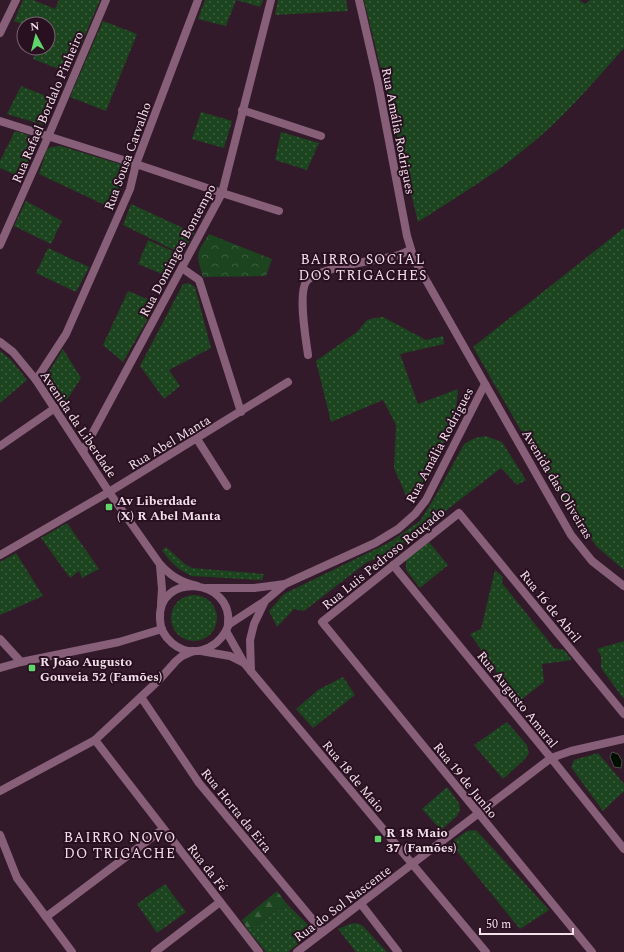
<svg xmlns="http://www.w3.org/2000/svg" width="624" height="952" viewBox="0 0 624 952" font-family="Spectral,serif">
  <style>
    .grass { fill: url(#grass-dots) }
    .forest { fill: url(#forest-firs) }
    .park { fill: url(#park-crowns) }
    .water { fill: #000e00; stroke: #494d46 }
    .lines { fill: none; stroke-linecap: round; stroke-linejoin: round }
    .minor { stroke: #885f78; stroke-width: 8 }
    .tertiary { stroke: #885f78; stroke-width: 8 }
    .poi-dot { fill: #60d56b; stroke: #291020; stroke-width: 1.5 }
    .labels { text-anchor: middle; stroke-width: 4; stroke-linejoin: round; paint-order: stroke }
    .street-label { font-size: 13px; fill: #f2e0ea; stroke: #291020 }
    .poi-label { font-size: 13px; font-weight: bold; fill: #f2e0ea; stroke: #291020; text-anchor: start }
    .neighbourhood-label { font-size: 14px; letter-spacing: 1px; fill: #f2e0ea; stroke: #291020 }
  </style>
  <defs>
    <pattern id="grass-dots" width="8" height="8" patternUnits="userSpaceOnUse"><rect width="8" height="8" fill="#1b441f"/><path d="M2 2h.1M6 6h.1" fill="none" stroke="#3d5f40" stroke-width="1.8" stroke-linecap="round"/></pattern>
    <pattern id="forest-firs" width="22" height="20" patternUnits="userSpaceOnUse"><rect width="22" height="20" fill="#1b441f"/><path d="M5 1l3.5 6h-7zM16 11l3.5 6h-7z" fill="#3d5f40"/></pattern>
    <pattern id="park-crowns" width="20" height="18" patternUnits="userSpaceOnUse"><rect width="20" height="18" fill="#1b441f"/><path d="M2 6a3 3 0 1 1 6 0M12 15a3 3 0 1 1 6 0" fill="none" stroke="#3d5f40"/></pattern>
  </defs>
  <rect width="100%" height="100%" fill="#331a2a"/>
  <g class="grass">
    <polygon points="23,0 33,0 55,9 59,0 100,0 69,73 33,59 38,48 48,48 48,24 24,24 24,25 14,21"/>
    <polygon points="205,0 263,0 260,7 236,0 226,26 198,19"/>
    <polygon points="278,0 346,0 348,11 275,15"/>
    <path d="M364,0H579L585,4L590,0H624V48C592,84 560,122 521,152C489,178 453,199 418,222Z"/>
    <polygon points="103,21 137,34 106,111 70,97"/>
    <polygon points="21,86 56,100 44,125 7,114"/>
    <polygon points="201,112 232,121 224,148 192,139"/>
    <polygon points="15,131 28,135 34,142 35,147 24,179 0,168 0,161"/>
    <polygon points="281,132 319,143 307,170 275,160"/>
    <polygon points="61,146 123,165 126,169 126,175 113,209 39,174 47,149 51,147"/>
    <polygon points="26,201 62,221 51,244 14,226"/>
    <polygon points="131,204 194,233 182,254 123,225"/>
    <polygon points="624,228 624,570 596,546 535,455 473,347"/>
    <polygon points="148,240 181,255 169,277 138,264"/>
    <polygon points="48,248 89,267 76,292 36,273"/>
    <polygon points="189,283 195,287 211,348 169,370 180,386 164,399 140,366 183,284"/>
    <polygon points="128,291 157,303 123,362 103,345"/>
    <polygon points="383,317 426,340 443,336 444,344 400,354 418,404 458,389 455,420 421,490 408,500 394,468 396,425 383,400 331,422 316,361 357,332 367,320 375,318"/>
    <polygon points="63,349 81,378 63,406 48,379 47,375"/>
    <polygon points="0,351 12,361 27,380 0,403"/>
    <polygon points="486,436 502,442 526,480 517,485 501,468 390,554 367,562 304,611 294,609 277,627 269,611 284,594 390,542 420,521 435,497 464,444 475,438"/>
    <polygon points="67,523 99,569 82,578 79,571 70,578 41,538"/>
    <polygon points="429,542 448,565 420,588 406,570 406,559"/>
    <path d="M166,547L185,564L192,568L264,574L262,580L192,576C177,569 171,563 162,550Z"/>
    <polygon points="16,553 43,596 0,615 0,562"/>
    <polygon points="495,570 503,577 502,583 554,648 564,650 572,660 542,664 544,682 518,702 470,634 481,629"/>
    <circle cx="194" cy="618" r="23"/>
    <polygon points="624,641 624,698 623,698 601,668 601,656 597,649"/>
    <polygon points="343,677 355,695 313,728 296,709 318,690"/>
    <polygon points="507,722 527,745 529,753 525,759 503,779 474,745"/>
    <polygon points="598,753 624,784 624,791 603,811 571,767 574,760"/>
    <polygon points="447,787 459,803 460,810 457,816 441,830 422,809"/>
    <polygon points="476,830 549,910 520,929 450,843 467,831"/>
    <polygon points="165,884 186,912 157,933 137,904"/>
    <polygon points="287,904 313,930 312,933 288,952 266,952 248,930"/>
    <polygon points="357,923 363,926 387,952 356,952 338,929 350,924"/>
  </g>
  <polygon class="forest" points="277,891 287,904 248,930 242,920"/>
  <path class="park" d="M209,234L272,259L266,276L203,277C196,254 196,254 209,234Z"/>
  <polygon class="water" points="612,752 618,754 622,761 621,768 614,767 610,757"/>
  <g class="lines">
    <g class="minor">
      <polyline points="0,33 16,0"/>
      <polyline points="242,110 321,136"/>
      <polyline points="0,121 136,164 222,193 279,211"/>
      <polyline points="0,245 48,137 106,0"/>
      <polyline points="182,268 199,280 241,412"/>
      <path d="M308,355C306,340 298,295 306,282C315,268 373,261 390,257C397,256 404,253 410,250"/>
      <polyline points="36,380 66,334 130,189 136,164 198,0"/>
      <polyline points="197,439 227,486"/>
      <polyline points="0,446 55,408"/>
      <polyline points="83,451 222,193 271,0"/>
      <polyline points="0,555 109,492 288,382"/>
      <polyline points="393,565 551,758 624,849"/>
      <polyline points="228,626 226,631 244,663 486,952"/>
      <polyline points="0,639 21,662"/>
      <polyline points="201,651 230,656 244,663"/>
      <polyline points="251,671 250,640 254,624 265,601"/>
      <polyline points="141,697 199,783 323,932"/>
      <polyline points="95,740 259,952"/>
      <polyline points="0,791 95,740 159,680 176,661 182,656 193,651"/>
      <polyline points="0,835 17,878 72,952"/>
      <polyline points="361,904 398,952"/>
      <polyline points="46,917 163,829"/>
      <polyline points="155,952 220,902"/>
      <polyline points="297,952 551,758 571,751 624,739"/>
      <polyline points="592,952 322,622 459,513 624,714"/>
    </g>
    <g class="tertiary">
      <polyline points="359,0 378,83 407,236 414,259 571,535 592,561 624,586"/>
      <path d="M0,342L13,352L36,380L109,492L159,563C170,576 181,582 197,586"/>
      <polyline points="160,566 162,589 161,604"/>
      <polyline points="207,588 254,588 285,584"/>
      <polyline points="228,625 265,601 285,584 375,543 398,529 415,514 426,500 485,384"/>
      <path d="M226,631C215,650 191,659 172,643C165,637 160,628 160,619C157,572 234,577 228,625"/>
      <polyline points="0,668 21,662 119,642 162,629"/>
    </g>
  </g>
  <g class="poi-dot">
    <rect x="105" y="503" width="8" height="8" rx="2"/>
    <rect x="28" y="664" width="8" height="8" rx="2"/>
    <rect x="374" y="835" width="8" height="8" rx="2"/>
  </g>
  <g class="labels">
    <g class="street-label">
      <text transform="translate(47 107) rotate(-67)" y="5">Rua Rafael Bordalo Pinheiro</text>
      <text transform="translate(399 131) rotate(79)" y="5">Rua Amália Rodrigues</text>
      <text transform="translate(127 156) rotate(-70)" y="5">Rua Sousa Carvalho</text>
      <text transform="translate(177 250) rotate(-62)" y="5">Rua Domingos Bontempo</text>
      <text transform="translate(79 424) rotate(56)" y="5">Avenida da Liberdade</text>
      <text transform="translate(169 442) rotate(-31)" y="5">Rua Abel Manta</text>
      <text transform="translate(439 445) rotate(-62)" y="5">Rua Amália Rodrigues</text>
      <text transform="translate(558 484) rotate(59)" y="5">Avenida das Oliveiras</text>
      <text transform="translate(383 558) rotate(-39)" y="5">Rua Luis Pedroso Rouçado</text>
      <text transform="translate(551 606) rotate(51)" y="5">Rua 16 de Abril</text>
      <text transform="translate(518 699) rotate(51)" y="5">Rua Augusto Amaral</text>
      <text transform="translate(354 776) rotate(50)" y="5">Rua 18 de Maio</text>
      <text transform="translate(466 780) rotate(51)" y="5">Rua 19 de Junho</text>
      <text transform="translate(237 810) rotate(51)" y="5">Rua Horta da Eira</text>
      <text transform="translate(208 867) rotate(52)" y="5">Rua da Fé</text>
      <text transform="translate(342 903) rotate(-37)" y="5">Rua do Sol Nascente</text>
    </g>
    <g class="poi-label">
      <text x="117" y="505">Av Liberdade<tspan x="117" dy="15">(X) R Abel Manta</tspan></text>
      <text x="40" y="666">R João Augusto<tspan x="40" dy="15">Gouveia 52 (Famões)</tspan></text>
      <text x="386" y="837">R 18 Maio<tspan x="386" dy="15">37 (Famões)</tspan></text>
    </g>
    <g class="neighbourhood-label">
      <text x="363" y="264">BAIRRO SOCIAL<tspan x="363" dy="16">DOS TRIGACHES</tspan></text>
      <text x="120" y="842">BAIRRO NOVO<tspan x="120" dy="16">DO TRIGACHE</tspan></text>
    </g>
  </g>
  <g transform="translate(36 36) rotate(353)"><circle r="19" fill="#291020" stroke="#796371"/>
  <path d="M0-3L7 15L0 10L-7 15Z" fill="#60d56b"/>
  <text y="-6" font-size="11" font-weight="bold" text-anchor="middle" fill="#f2e0ea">N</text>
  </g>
  <path d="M480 928v6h93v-6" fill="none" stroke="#f2e0ea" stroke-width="2"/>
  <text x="486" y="928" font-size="12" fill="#f2e0ea" stroke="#291020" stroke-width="3" paint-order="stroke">50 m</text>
</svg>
